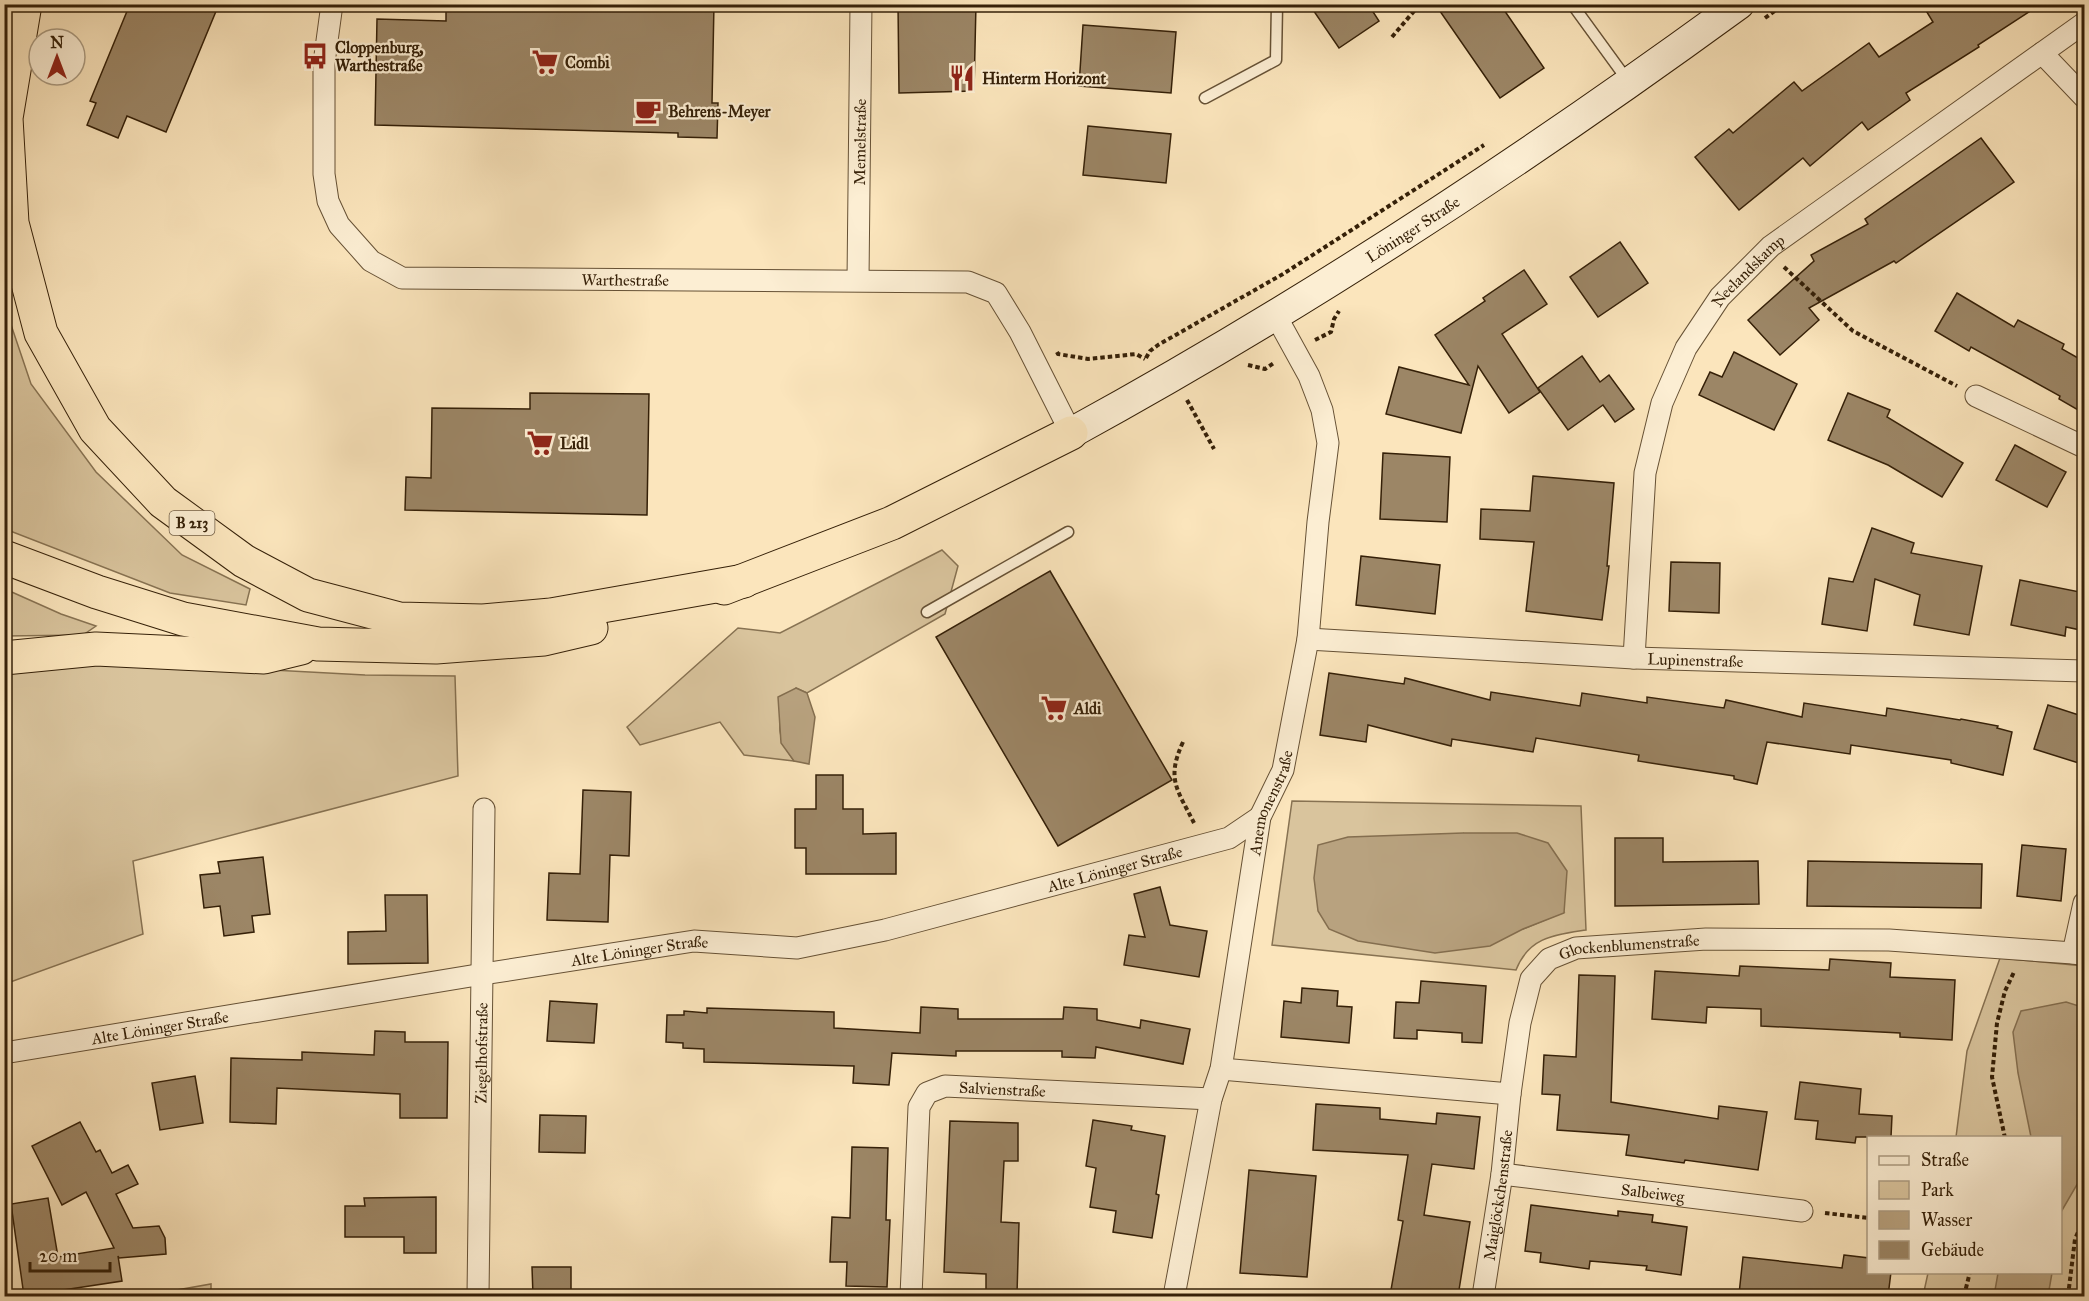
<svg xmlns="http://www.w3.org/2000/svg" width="2089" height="1301" viewBox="0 0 2089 1301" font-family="'IM FELL Great Primer',serif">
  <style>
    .green { fill: #d9c49d; stroke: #877252; stroke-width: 1.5; fill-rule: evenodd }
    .water { fill: #b8a27f; stroke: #846e4f; stroke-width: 1.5 }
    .building { fill: #9c8666; stroke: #352008; stroke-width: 1.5 }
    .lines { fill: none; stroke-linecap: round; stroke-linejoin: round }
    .lane-casing { stroke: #665135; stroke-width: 13 }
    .street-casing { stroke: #665135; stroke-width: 23 }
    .secondary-casing { stroke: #352008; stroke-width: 32 }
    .highway-casing { stroke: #352008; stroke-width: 35 }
    .path { stroke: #352008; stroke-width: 4; stroke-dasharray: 4.5 3; stroke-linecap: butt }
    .lane { stroke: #fceed3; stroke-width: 10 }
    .street { stroke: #fceed3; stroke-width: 21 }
    .secondary { stroke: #fceed3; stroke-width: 30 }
    .highway { stroke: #fbe5bc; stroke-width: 33 }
    .labels { text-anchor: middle; stroke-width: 4.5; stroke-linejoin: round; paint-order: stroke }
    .shield { fill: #fceed3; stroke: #715e45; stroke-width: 1.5 }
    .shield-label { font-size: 15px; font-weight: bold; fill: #352008 }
    .poi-label { font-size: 16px; font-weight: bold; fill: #352008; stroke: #fceed3; text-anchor: start }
    .street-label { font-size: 16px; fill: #352008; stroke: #fceed3 }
  </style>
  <rect width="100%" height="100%" fill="#fbe5bc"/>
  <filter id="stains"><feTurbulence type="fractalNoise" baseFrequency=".00333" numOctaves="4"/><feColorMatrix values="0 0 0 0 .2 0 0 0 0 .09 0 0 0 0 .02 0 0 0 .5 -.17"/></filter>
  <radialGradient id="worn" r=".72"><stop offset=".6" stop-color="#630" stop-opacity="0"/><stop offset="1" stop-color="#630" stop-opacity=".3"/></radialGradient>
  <g class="green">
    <polygon points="4,304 31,384 96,472 182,555 250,589 246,605 170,593 5,529"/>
    <path d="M942,550L958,566L945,614L807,693L796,688C779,720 771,728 794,761L744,755L720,722L640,745L627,727L738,628L780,633Z"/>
    <polygon points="5,589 61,614 96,626 83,635 5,636"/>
    <polygon points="93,660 365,675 455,676 458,776 133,861 143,934 5,984 5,671"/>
    <path d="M1292,801L1581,806L1586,930C1554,935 1529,937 1516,970L1272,945ZM1463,833L1564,912L1523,929Z"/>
    <polygon points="2000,958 2084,966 2084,1296 1923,1296 1928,1273 2060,1272 2060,1138 1956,1137 1967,1051"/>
    <polygon points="211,1284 211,1296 143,1296"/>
  </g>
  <g class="water">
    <polygon points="796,688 807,693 815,717 809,764 794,761 781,743 778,697"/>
    <polygon points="1463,833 1517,833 1548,843 1567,871 1564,913 1523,929 1490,946 1435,953 1358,941 1329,929 1318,911 1314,878 1318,845 1348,837"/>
    <polygon points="2066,1002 2079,1006 2084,1016 2084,1160 2082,1176 2061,1212 2061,1217 2060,1138 2031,1137 2018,1073 2013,1032 2021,1011"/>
    <polygon points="1998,1273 2052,1273 2048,1296 1994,1296"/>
  </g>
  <g class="building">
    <polygon points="130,4 219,4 166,132 127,116 118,138 87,125 96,103 90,101"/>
    <polygon points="446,4 714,4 712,103 718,103 717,138 678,137 678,133 375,125 377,19 446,21"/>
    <polygon points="898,4 976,4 974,91 899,93"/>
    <polygon points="1309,4 1368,4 1379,21 1339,48"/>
    <polygon points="1435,4 1500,4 1544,68 1500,98"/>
    <polygon points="1922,4 2041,4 1978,45 1979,47 1906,93 1910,100 1868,130 1862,122 1810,166 1803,158 1739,210 1695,157 1729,129 1733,133 1794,82 1802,91 1869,43 1879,57 1933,22"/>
    <polygon points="1083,25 1176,32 1171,93 1079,86"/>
    <polygon points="1088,126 1171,134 1166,183 1083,175"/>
    <polygon points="1981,138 2014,182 1896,263 1894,261 1809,308 1819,320 1780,355 1748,320 1814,261 1811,255 1868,224 1865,219"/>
    <polygon points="1620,242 1648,283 1598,317 1570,277"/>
    <polygon points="1524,270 1547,304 1502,334 1540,392 1509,413 1478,366 1461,433 1386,414 1399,367 1469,385 1435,335 1485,301 1483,298"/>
    <polygon points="1957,293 2014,327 2018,320 2064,344 2062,349 2085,362 2085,414 2059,399 2060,396 1971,347 1969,351 1935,331"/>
    <polygon points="1734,352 1797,384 1774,430 1699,395 1710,372 1722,377"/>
    <polygon points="1582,356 1600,382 1609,375 1634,409 1615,422 1603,405 1568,430 1538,388"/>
    <polygon points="530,393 649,394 647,515 405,510 406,477 431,478 432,408 530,409"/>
    <polygon points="1848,393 1890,410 1887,417 1963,463 1942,497 1888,465 1828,440"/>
    <polygon points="2015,445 2066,472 2047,507 1996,480"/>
    <polygon points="1383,453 1450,457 1447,522 1380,519"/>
    <polygon points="1533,476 1614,483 1607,566 1609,566 1602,620 1526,611 1534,542 1480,539 1481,509 1530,511"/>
    <polygon points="1872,528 1914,543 1911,553 1982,566 1969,635 1914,625 1920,595 1875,579 1867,631 1822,624 1829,578 1853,582"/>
    <polygon points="1361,556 1440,565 1435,614 1356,605"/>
    <polygon points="1671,562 1720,563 1719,613 1669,611"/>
    <polygon points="1050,571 1172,780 1058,846 936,637"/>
    <polygon points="2020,580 2085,593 2085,631 2066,627 2065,636 2011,625"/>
    <polygon points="1329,673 1404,684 1405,678 1490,700 1491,692 1580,706 1582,693 1647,703 1647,697 1724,708 1726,700 1802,717 1804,703 1886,716 1887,708 1960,720 1961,719 1998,726 1997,728 2012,732 2003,775 1951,763 1951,760 1851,745 1850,754 1767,742 1757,784 1734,779 1734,776 1638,761 1639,755 1536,738 1533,752 1452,739 1451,746 1368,725 1366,742 1320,735"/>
    <polygon points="2048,705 2085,717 2085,765 2034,749"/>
    <polygon points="816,775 843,775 843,809 863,809 863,834 896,833 896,874 806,874 806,848 795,848 795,809 816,809"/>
    <polygon points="583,790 631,792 629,856 610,855 608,922 547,920 549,873 580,874"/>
    <polygon points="1615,838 1663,838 1663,862 1758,861 1759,904 1615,906"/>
    <polygon points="2022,845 2066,849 2061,901 2017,896"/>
    <polygon points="263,857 270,914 252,916 254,932 224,936 220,906 204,908 200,875 220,873 218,862"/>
    <polygon points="1808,861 1982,864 1981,908 1807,906"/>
    <polygon points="1160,887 1170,925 1207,931 1199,977 1124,965 1129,935 1145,937 1134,894"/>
    <polygon points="385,895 427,895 428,963 348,964 348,932 386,931"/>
    <polygon points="1830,959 1891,963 1890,977 1955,980 1952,1040 1900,1037 1900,1033 1761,1026 1761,1009 1707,1007 1706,1023 1652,1019 1655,971 1739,976 1740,966 1829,970"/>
    <polygon points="1579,975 1615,976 1611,1102 1718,1119 1719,1106 1767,1112 1758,1170 1685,1160 1684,1163 1626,1155 1629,1135 1557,1130 1560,1095 1542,1094 1544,1055 1576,1057"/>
    <polygon points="1421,981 1486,986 1482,1043 1462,1042 1462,1033 1417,1030 1417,1039 1394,1038 1396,1002 1419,1003"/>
    <polygon points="1302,988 1338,991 1337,1006 1352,1007 1349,1043 1281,1037 1284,1001 1301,1003"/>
    <polygon points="550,1001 597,1004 594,1043 547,1041"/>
    <polygon points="921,1007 958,1009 958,1019 1063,1019 1064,1007 1097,1009 1097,1020 1140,1028 1141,1020 1190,1029 1183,1064 1096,1047 1095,1058 1062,1057 1062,1051 956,1051 956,1056 892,1053 889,1085 853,1083 854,1066 704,1062 704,1049 683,1048 683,1043 666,1042 667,1015 684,1015 684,1011 707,1013 707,1008 834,1012 834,1028 920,1033"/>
    <polygon points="375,1031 405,1032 405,1042 448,1042 447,1118 400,1118 400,1094 277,1088 276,1124 230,1122 231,1058 302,1060 302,1052 374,1055"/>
    <polygon points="195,1076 203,1123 160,1130 152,1083"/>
    <polygon points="1800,1082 1861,1089 1859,1114 1892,1116 1891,1137 1856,1137 1855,1143 1816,1139 1818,1121 1795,1119"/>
    <polygon points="1316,1104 1380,1108 1380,1119 1436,1124 1437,1113 1480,1117 1474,1169 1432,1164 1424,1215 1470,1222 1458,1296 1407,1296 1408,1293 1391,1290 1403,1221 1398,1220 1408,1155 1313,1150"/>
    <polygon points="540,1115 586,1116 585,1153 539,1152"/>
    <polygon points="1093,1120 1132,1126 1131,1130 1165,1136 1156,1194 1159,1195 1152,1238 1113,1232 1116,1211 1090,1207 1096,1168 1086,1166"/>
    <polygon points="950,1121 1018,1123 1018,1161 1004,1161 1001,1222 1019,1223 1017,1294 986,1294 986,1274 944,1272"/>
    <polygon points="80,1122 96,1152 100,1150 112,1173 128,1165 138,1184 116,1194 133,1228 159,1226 165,1238 166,1254 119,1258 118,1256 122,1281 24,1296 11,1204 48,1198 58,1257 114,1248 86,1192 62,1205 32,1146"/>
    <polygon points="852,1147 888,1148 886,1220 890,1220 887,1287 846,1286 847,1262 830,1262 832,1217 850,1218"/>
    <polygon points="1249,1170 1316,1176 1307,1277 1240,1273"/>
    <polygon points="436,1197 436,1253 404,1253 404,1237 345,1237 345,1206 365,1206 364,1198"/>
    <polygon points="1531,1205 1618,1216 1618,1211 1653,1215 1652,1222 1687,1227 1681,1275 1646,1270 1647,1266 1590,1261 1589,1269 1540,1262 1541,1253 1525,1251"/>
    <polygon points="1844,1255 1869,1258 1869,1272 1891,1272 1888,1296 1762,1296 1739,1294 1743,1257 1842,1268"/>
    <polygon points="532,1267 571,1267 571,1296 533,1296"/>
  </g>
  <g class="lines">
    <g class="lane-casing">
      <g id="lane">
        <polyline points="1572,4 1628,81"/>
        <polyline points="1205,98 1276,60 1277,4"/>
        <polyline points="927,612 1068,532"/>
      </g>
    </g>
    <g class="street-casing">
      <g id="street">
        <path id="s1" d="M332,4L324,63V174L328,201L339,225L371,261L402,278L968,282L996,293L1020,332L1071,433"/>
        <polyline points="2042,53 2084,97"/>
        <path id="s2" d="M858,280L861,4"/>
        <polyline points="1976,396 2084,447"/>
        <path id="s3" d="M1308,639L1634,658L2084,671"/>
        <path id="s4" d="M1634,658L1645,473L1662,403L1686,348L1720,297L1771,246L2084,23"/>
        <polyline points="2084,903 2073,953 2084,955"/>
        <path id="s5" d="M4,1053L483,974L694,941L797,948L885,930L1229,838L1260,817"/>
        <path id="s6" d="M1221,1069L1510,1094L1520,1023L1531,979L1549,959L1576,948L1706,939L1889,940L2073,953"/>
        <path id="s7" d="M1502,1174L1802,1211"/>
        <path id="s8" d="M478,1296L484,809"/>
        <path id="s9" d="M911,1296L919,1107L927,1093L945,1086L1211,1099"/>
        <path id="s10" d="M1174,1296L1211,1099L1221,1069L1260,817L1283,770L1308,639L1318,522L1328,443L1322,410L1309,376L1276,316"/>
        <path id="s11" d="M1483,1296L1502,1174L1510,1094"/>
      </g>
    </g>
    <g class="secondary-casing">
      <g id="secondary">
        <path id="s12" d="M1071,433C1304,306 1525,160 1739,4"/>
      </g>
    </g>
    <g class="highway-casing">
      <g id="highway">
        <polyline points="25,4 6,118 12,223 41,333 95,429 163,502 244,561 308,595 399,619 483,621 551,615 744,581"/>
        <polyline points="4,557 97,592 183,619 318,644 436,647 544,639 591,628"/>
        <polyline points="724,588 892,523 1071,433"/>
        <polyline points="4,658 96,649 264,657 301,648"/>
      </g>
    </g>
    <g class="path">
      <polyline points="1765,18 1784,4"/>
      <polyline points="1392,37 1420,4"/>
      <polyline points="1784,267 1853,331 1957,386"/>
      <polyline points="1315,340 1331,332 1334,319 1339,311"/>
      <polyline points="1057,352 1058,354 1088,359 1136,354 1145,359"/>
      <polyline points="1146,358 1150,351 1158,345 1283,274 1484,145"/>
      <polyline points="1248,365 1265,369 1274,363"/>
      <polyline points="1187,400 1214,449"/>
      <path d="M1183,742C1166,779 1177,789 1194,823"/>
      <polyline points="2005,1138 1992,1077 1997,1023 2005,991 2014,972"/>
      <polyline points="1825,1213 1868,1218"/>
      <polyline points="1964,1296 1970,1272"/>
      <polyline points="2068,1296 2075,1239 2079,1230 2084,1227"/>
    </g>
    <use href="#lane" class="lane"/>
    <use href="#street" class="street"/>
    <use href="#secondary" class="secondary"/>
    <use href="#highway" class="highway"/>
  </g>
  <defs>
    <g id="bus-bare" transform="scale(2.07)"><path d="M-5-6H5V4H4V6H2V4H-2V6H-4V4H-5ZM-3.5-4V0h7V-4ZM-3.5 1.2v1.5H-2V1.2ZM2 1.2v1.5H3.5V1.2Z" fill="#8f2418" stroke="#fceed3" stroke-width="2.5" paint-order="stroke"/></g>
    <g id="supermarket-bare" transform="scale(2.07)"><path d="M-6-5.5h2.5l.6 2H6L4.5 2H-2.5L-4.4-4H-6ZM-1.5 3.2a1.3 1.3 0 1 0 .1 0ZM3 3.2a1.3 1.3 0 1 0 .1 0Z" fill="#8f2418" stroke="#fceed3" stroke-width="2.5" paint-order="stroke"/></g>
    <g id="restaurant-bare" transform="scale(2.07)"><path d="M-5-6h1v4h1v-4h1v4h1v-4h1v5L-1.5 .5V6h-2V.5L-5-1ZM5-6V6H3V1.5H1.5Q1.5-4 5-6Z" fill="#8f2418" stroke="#fceed3" stroke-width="2.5" paint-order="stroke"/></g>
    <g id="cafe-bare" transform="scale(2.07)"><path d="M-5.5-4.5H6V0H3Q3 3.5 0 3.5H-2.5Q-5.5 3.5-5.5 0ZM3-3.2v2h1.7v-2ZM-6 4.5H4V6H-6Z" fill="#8f2418" stroke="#fceed3" stroke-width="2.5" paint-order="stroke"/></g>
  </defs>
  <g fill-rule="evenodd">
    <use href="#bus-bare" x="315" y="56"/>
    <use href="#supermarket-bare" x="545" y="62"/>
    <use href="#restaurant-bare" x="962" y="78"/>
    <use href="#cafe-bare" x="648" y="111"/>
    <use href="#supermarket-bare" x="540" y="443"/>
    <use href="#supermarket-bare" x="1054" y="708"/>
  </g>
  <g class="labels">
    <rect class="shield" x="169.5" y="511" width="45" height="24" rx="4.5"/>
    <g class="shield-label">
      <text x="192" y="528">B 213</text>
    </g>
    <g class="poi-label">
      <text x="335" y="53">Cloppenburg,<tspan x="335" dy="18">Warthestraße</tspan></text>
      <text x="565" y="68">Combi</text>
      <text x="982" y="84">Hinterm Horizont</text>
      <text x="668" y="117">Behrens-Meyer</text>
      <text x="560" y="449">Lidl</text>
      <text x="1074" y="714">Aldi</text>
    </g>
    <g class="street-label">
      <text dy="6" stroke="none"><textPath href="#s2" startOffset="138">Memelstraße</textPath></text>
      <text dy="6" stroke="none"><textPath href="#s12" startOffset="398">Löninger Straße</textPath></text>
      <text dy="6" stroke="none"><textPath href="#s4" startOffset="417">Neelandskamp</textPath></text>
      <text dy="6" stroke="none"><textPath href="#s1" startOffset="531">Warthestraße</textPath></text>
      <text dy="6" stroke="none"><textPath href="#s3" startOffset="388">Lupinenstraße</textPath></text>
      <text dy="6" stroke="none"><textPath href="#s10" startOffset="504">Anemonenstraße</textPath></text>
      <text dy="6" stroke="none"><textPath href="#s5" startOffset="1130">Alte Löninger Straße</textPath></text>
      <text dy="6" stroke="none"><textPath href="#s6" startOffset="516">Glockenblumenstraße</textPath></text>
      <text dy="6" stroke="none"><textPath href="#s5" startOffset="644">Alte Löninger Straße</textPath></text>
      <text dy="6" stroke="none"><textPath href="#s5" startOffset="158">Alte Löninger Straße</textPath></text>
      <text dy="6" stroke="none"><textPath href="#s8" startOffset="243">Ziegelhofstraße</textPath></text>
      <text dy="6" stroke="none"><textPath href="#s9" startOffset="282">Salvienstraße</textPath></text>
      <text dy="6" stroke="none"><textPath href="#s7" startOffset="152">Salbeiweg</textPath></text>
      <text dy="6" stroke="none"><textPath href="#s11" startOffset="102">Maiglöckchenstraße</textPath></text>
    </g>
  </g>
  <rect width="2089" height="1301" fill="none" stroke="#fbe5bc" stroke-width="24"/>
  <rect x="6" y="6" width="2077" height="1289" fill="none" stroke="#352008" stroke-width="3"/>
  <rect x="12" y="12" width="2065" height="1277" fill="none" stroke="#352008" stroke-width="1.5"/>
  <rect x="1867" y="1136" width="195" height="138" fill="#fceed3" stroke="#ac9c82" stroke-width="1.5"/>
  <rect x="1879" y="1156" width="30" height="9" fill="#fceed3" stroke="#ac9c82" stroke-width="1.5"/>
  <text x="1921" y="1166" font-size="18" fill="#352008">Straße</text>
  <rect x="1879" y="1181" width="30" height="18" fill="#d9c49d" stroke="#ac9c82" stroke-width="1.5"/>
  <text x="1921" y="1196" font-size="18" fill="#352008">Park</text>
  <rect x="1879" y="1211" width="30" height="18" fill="#b8a27f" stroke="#ac9c82" stroke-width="1.5"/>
  <text x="1921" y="1226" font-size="18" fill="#352008">Wasser</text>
  <rect x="1879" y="1241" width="30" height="18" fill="#9c8666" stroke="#ac9c82" stroke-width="1.5"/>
  <text x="1921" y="1256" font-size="18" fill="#352008">Gebäude</text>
  <g transform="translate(57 57)"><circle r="28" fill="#fceed3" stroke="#ac9c82" stroke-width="1.5"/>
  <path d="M0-4.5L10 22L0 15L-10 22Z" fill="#8f2418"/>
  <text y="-9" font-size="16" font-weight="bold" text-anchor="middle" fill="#352008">N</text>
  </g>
  <path d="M30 1262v9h80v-9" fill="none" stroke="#352008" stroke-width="3"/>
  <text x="39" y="1262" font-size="18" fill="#352008" stroke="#fceed3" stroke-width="4.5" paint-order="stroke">20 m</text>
  <rect width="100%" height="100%" filter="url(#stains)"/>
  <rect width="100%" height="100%" fill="url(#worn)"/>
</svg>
